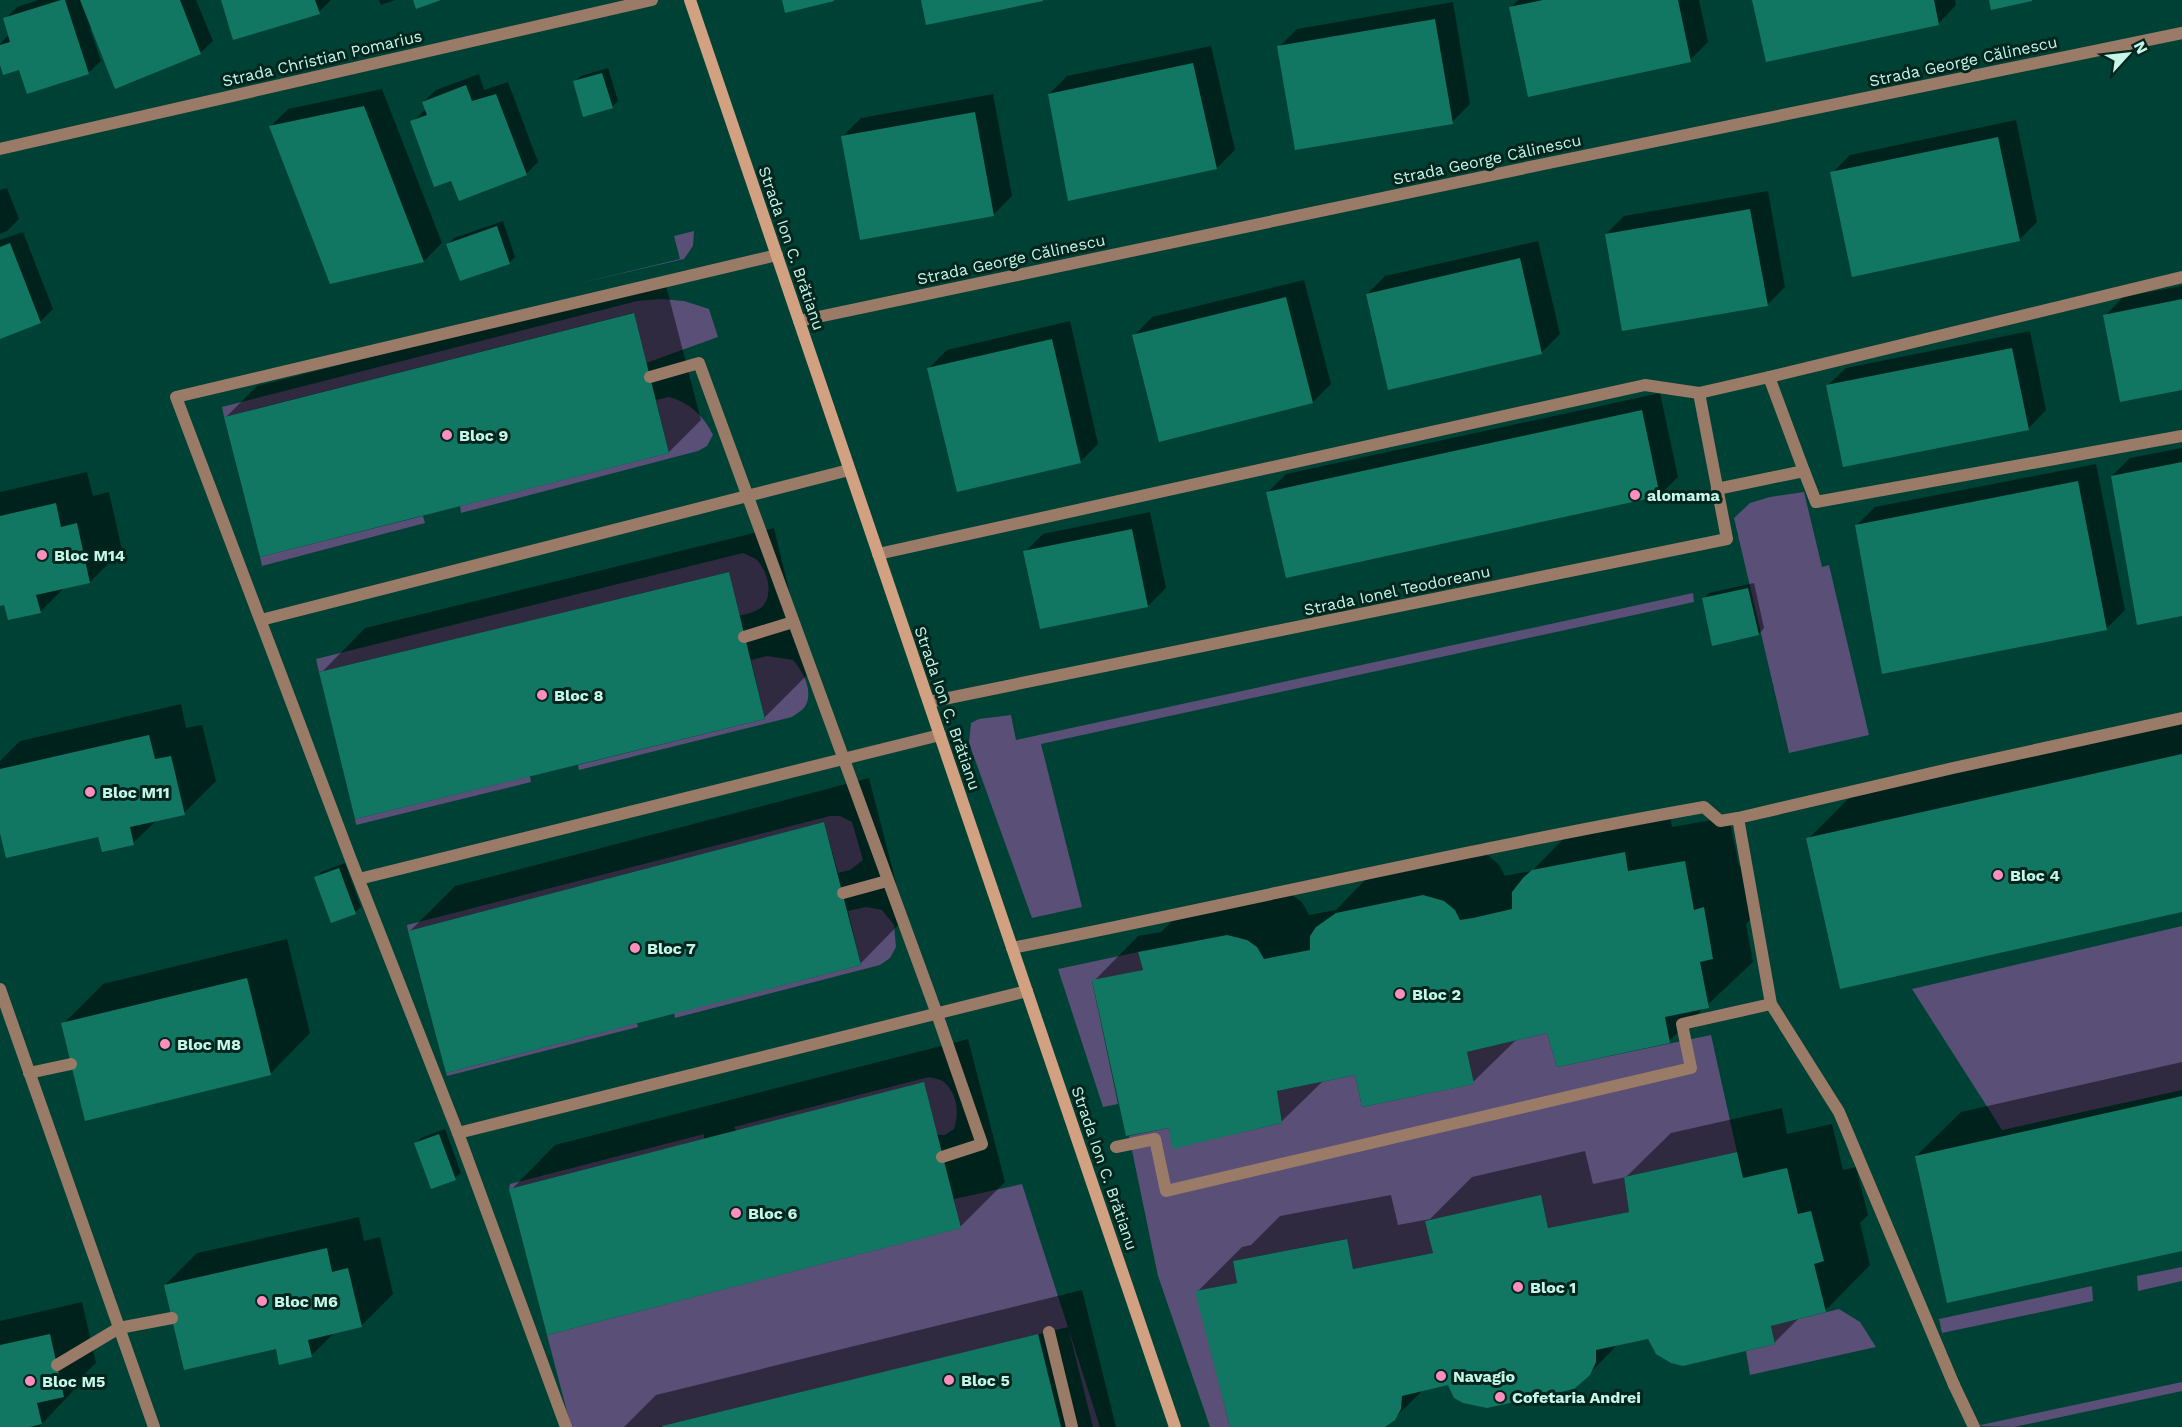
<svg xmlns="http://www.w3.org/2000/svg" width="2182" height="1427" viewBox="0 0 2182 1427" font-family="'Work Sans',sans-serif">
  <style>
    .green { fill: #594f77 }
    .shadow { fill: #0007 }
    .building { fill: #117762 }
    .lines { fill: none; stroke-linecap: round; stroke-linejoin: round }
    .lane { stroke: #997b67; stroke-width: 12 }
    .street { stroke: #997b67; stroke-width: 12 }
    .secondary { stroke: #d1a181; stroke-width: 12 }
    .poi-dot { fill: #fe8ebd; stroke: #02251d; stroke-width: 2 }
    .labels { text-anchor: middle; stroke-width: 6; stroke-linejoin: round; paint-order: stroke }
    .street-label { font-size: 16px; fill: #c6f6e7; stroke: #02251d }
    .poi-label { font-size: 16px; font-weight: bold; fill: #c6f6e7; stroke: #02251d; text-anchor: start }
  </style>
  <rect width="100%" height="100%" fill="#004135"/>
  <g class="green">
    <polygon points="694,231 693,246 684,259 572,285 680,259 674,236"/>
    <polygon points="661,299 684,301 709,309 718,337 646,363 633,313 224,417 222,407 637,301"/>
    <path d="M669,397C689,402 704,416 713,435L707,446L698,451L461,513L460,506L669,453L656,400Z"/>
    <polygon points="1804,492 1822,567 1829,565 1869,735 1789,753 1734,518 1750,503 1770,497"/>
    <polygon points="423,516 425,523 262,566 260,557"/>
    <path d="M743,553C747,555 752,557 756,559C768,570 774,595 762,607C756,612 746,614 739,616L729,572L319,672L316,659Z"/>
    <polygon points="1693,593 1694,602 1041,744 1082,907 1032,918 969,743 971,723 979,719 1011,715 1016,740"/>
    <path d="M767,656L793,660C803,671 815,693 804,708C801,711 796,714 792,717L579,770L578,765L765,719L751,660Z"/>
    <polygon points="530,776 531,782 356,825 355,819"/>
    <polygon points="830,816 840,816 852,822 863,860 850,870 838,873 824,822 408,931 407,925"/>
    <polygon points="866,907 882,910 894,925 896,947 890,958 880,965 675,1018 674,1013 861,965 848,911"/>
    <polygon points="2182,926 2182,1090 2002,1130 1912,989"/>
    <polygon points="1138,952 1143,970 1092,981 1118,1104 1103,1107 1058,969"/>
    <polygon points="637,1023 638,1027 447,1076 446,1073"/>
    <polygon points="1547,1033 1557,1067 1711,1035 1737,1152 1624,1177 1629,1212 1548,1228 1541,1196 1426,1221 1433,1253 1353,1269 1346,1239 1233,1261 1237,1283 1196,1291 1230,1427 1210,1427 1158,1276 1129,1136 1169,1128 1173,1148 1282,1123 1277,1091 1355,1075 1362,1107 1473,1084 1467,1052"/>
    <path d="M929,1077C933,1078 940,1079 944,1082C958,1094 959,1114 954,1129L945,1135L736,1131L734,1127Z"/>
    <polygon points="704,1134 704,1139 509,1189 510,1184"/>
    <polygon points="1022,1184 1100,1427 1093,1427 1068,1327 658,1427 571,1427 547,1335 960,1228 954,1199"/>
    <polygon points="2182,1267 2182,1281 2138,1291 2137,1276"/>
    <polygon points="2092,1286 2093,1301 1942,1333 1939,1319"/>
    <polygon points="1839,1309 1860,1322 1876,1347 1750,1375 1746,1351 1775,1344 1771,1326"/>
    <polygon points="2182,1382 2182,1391 2014,1427 1976,1426"/>
  </g>
  <g class="shadow">
    <polygon points="38,0 196,0 213,41 200,53 93,28 90,29 101,61 88,73 20,68 0,60 0,44 8,35 5,19 17,7"/>
    <polygon points="223,0 331,0 319,12"/>
    <polygon points="379,0 395,0 381,5"/>
    <polygon points="1518,0 1699,0 1708,42 1690,60 1510,8"/>
    <polygon points="1754,0 1955,0 1956,5 1938,24"/>
    <polygon points="1453,2 1470,104 1452,122 1279,47 1297,29"/>
    <polygon points="1211,46 1235,150 1217,168 1049,94 1067,76"/>
    <polygon points="608,68 618,101 612,107 575,81 581,76"/>
    <polygon points="479,74 484,90 508,82 538,162 526,174 452,179 412,122 426,109 423,102 436,90"/>
    <polygon points="382,89 442,243 424,261 331,282 270,127 288,109"/>
    <polygon points="993,94 1012,196 994,214 843,136 861,118"/>
    <polygon points="2016,120 2037,222 2019,240 1832,173 1850,155"/>
    <polygon points="7,188 19,219 7,231 0,234 0,190"/>
    <polygon points="1768,191 1785,287 1767,305 1606,234 1624,216"/>
    <polygon points="503,221 515,257 510,262 461,279 448,244 454,238"/>
    <polygon points="23,232 53,309 40,322 0,337 0,240"/>
    <polygon points="1538,241 1560,334 1542,352 1367,294 1385,276"/>
    <polygon points="1304,280 1331,384 1313,402 1134,336 1152,317"/>
    <polygon points="665,282 701,420 669,452 225,418 257,386"/>
    <polygon points="2182,286 2182,388 2105,316 2123,297"/>
    <polygon points="1070,321 1098,444 1080,462 929,368 947,350"/>
    <polygon points="2030,331 2046,410 2028,429 1827,386 1846,368"/>
    <polygon points="1660,393 1678,477 1660,495 1268,492 1286,474"/>
    <polygon points="2182,448 2182,615 2112,476 2130,458"/>
    <polygon points="2096,464 2125,610 2107,628 1857,525 1875,507"/>
    <polygon points="87,472 93,496 109,492 122,550 90,582 64,588 40,612 5,604 0,605 0,492"/>
    <polygon points="1150,512 1166,588 1148,606 1025,552 1043,534"/>
    <polygon points="774,528 809,673 765,717 356,818 321,673 365,628"/>
    <polygon points="1754,583 1764,628 1759,634 1703,599 1709,593"/>
    <polygon points="181,704 186,728 202,725 216,781 184,813 157,820 133,843 99,836 0,827 0,761 20,741"/>
    <polygon points="2182,720 2182,911 1808,839 1853,794"/>
    <polygon points="869,778 905,918 861,963 410,931 455,886"/>
    <polygon points="1669,808 1672,827 1729,817 1739,866 1748,864 1757,913 1746,924 1753,962 1669,1041 1548,1032 1517,1039 1473,1082 1356,1073 1324,1080 1281,1122 1170,1126 1094,981 1138,936 1161,932 1185,908 1292,895 1302,902 1309,915 1336,910 1363,882 1382,869 1469,850 1489,856 1499,865 1505,876 1519,873 1532,871 1569,833"/>
    <polygon points="345,863 361,907 355,912 316,878 321,872"/>
    <polygon points="287,939 310,1033 270,1074 63,1024 103,984"/>
    <polygon points="968,1039 1005,1182 960,1227 511,1190 555,1145"/>
    <polygon points="2182,1062 2182,1249 1916,1156 1961,1112"/>
    <polygon points="1782,1108 1787,1134 1832,1124 1843,1170 1856,1167 1868,1215 1860,1223 1870,1265 1826,1310 1800,1317 1774,1343 1649,1337 1618,1344 1589,1374 1449,1383 1424,1389 1394,1419 1383,1427 1232,1427 1197,1292 1242,1247 1251,1245 1280,1216 1391,1195 1398,1225 1430,1219 1472,1177 1585,1151 1593,1184 1626,1177 1671,1133"/>
    <polygon points="445,1129 461,1173 455,1178 415,1144 421,1138"/>
    <polygon points="359,1217 364,1241 380,1237 393,1294 361,1326 335,1332 311,1356 277,1348 165,1285 197,1253"/>
    <polygon points="1082,1290 1116,1427 624,1427 656,1395"/>
    <polygon points="82,1302 96,1363 72,1386 73,1391 39,1427 0,1427 0,1321"/>
  </g>
  <g class="building">
    <polygon points="61,0 65,0 89,74 27,94 19,70 3,75 0,65 0,45 10,42 3,18"/>
    <polygon points="80,0 180,0 201,54 115,89"/>
    <polygon points="221,0 315,0 320,14 233,40"/>
    <polygon points="413,0 441,0 416,9"/>
    <polygon points="782,0 834,0 834,1 785,13"/>
    <polygon points="921,0 1043,0 1043,1 926,25"/>
    <polygon points="1543,0 1678,0 1691,62 1528,97 1509,7"/>
    <polygon points="1752,0 1934,0 1939,25 1766,62"/>
    <polygon points="1989,0 2032,0 2032,1 1991,10"/>
    <polygon points="1435,19 1453,124 1295,150 1277,46"/>
    <polygon points="1193,63 1217,169 1068,201 1048,94"/>
    <polygon points="602,73 613,108 583,117 573,81"/>
    <polygon points="466,85 472,101 496,94 527,175 459,201 451,181 434,187 410,121 427,115 422,102"/>
    <polygon points="364,106 424,262 330,284 269,126"/>
    <polygon points="975,112 994,216 860,240 841,136"/>
    <polygon points="1998,137 2020,241 1852,277 1830,172"/>
    <polygon points="1750,209 1768,306 1622,331 1605,234"/>
    <polygon points="497,226 510,264 460,281 446,244"/>
    <polygon points="10,243 41,323 0,339 0,247"/>
    <polygon points="1520,258 1542,354 1388,390 1366,294"/>
    <polygon points="1286,297 1313,403 1159,442 1132,335"/>
    <polygon points="2182,299 2182,390 2120,402 2103,315"/>
    <polygon points="634,313 669,453 260,557 224,417"/>
    <polygon points="1052,339 1081,463 957,492 927,368"/>
    <polygon points="2012,348 2029,430 1843,467 1826,385"/>
    <polygon points="1642,410 1660,496 1286,578 1266,492"/>
    <polygon points="2182,462 2182,616 2137,625 2111,476"/>
    <polygon points="2078,481 2107,630 1882,674 1855,525"/>
    <polygon points="56,503 61,527 77,523 90,583 36,595 41,613 8,620 4,605 0,606 0,516"/>
    <polygon points="1132,529 1148,607 1040,629 1023,551"/>
    <polygon points="729,572 765,719 355,819 319,672"/>
    <polygon points="1748,588 1759,635 1712,646 1702,598"/>
    <polygon points="149,735 155,759 171,756 185,815 130,827 134,845 102,852 98,837 6,858 0,833 0,769"/>
    <polygon points="2182,754 2182,912 1840,989 1806,838"/>
    <polygon points="824,822 861,965 446,1073 408,931"/>
    <polygon points="1625,852 1628,871 1685,861 1694,910 1704,907 1713,959 1700,962 1709,1008 1665,1017 1670,1043 1557,1067 1547,1033 1467,1052 1474,1084 1362,1107 1355,1075 1277,1091 1282,1123 1172,1149 1169,1128 1126,1136 1092,980 1143,970 1138,952 1227,935 1247,940 1257,947 1264,959 1310,950 1310,936 1316,927 1336,913 1423,895 1444,901 1455,910 1460,920 1473,918 1512,909 1512,892 1523,878 1532,870"/>
    <polygon points="339,868 356,914 331,923 314,877"/>
    <polygon points="247,978 271,1075 85,1121 61,1023"/>
    <polygon points="924,1082 961,1228 547,1335 509,1189"/>
    <polygon points="2182,1096 2182,1251 1947,1303 1915,1156"/>
    <polygon points="439,1134 456,1180 431,1189 414,1143"/>
    <polygon points="1737,1152 1743,1178 1787,1168 1798,1214 1811,1211 1824,1261 1814,1264 1826,1312 1771,1326 1775,1344 1683,1366 1671,1363 1656,1354 1648,1339 1596,1350 1596,1362 1590,1375 1574,1389 1487,1408 1463,1403 1454,1398 1448,1385 1402,1396 1401,1409 1395,1420 1385,1427 1230,1427 1195,1291 1237,1283 1233,1261 1347,1239 1353,1269 1433,1253 1425,1221 1541,1195 1548,1228 1629,1212 1624,1177"/>
    <polygon points="327,1248 332,1272 348,1268 362,1327 308,1340 312,1357 279,1365 276,1349 184,1370 164,1285"/>
    <polygon points="50,1334 64,1397 37,1403 42,1424 30,1427 0,1427 0,1345"/>
    <polygon points="1038,1334 1061,1427 662,1427 662,1426"/>
  </g>
  <g class="lines">
    <g class="lane">
      <polyline points="650,377 699,363 937,1014 982,1144 942,1157"/>
      <polyline points="1769,377 1804,471"/>
      <polyline points="1717,489 1804,471 1816,502 2182,436"/>
      <polyline points="878,554 1645,385 1699,393 1769,377 2182,277"/>
      <polyline points="744,637 793,622"/>
      <polyline points="843,893 887,881"/>
      <polyline points="0,989 154,1427"/>
      <polyline points="29,1073 71,1064"/>
      <polyline points="1049,1332 1072,1427"/>
      <polyline points="57,1365 119,1328 172,1318"/>
      <polyline points="1954,1385 1974,1427"/>
    </g>
    <g class="street">
      <polyline points="0,149 652,0"/>
      <polyline points="799,321 1544,164 2182,33"/>
      <polyline points="261,620 849,470"/>
      <polyline points="929,702 1727,539 1699,393"/>
      <polyline points="1738,818 1771,1004 1839,1112 1954,1385"/>
      <polyline points="359,879 940,735"/>
      <path d="M1012,948C1243,902 1472,848 1704,807L1720,821L1738,818L1953,768L2182,718"/>
      <polyline points="458,1133 1027,991"/>
      <polyline points="1116,1147 1155,1139 1166,1191 1691,1068 1682,1024 1771,1004"/>
      <polyline points="566,1427 458,1133 351,860 176,397 777,255"/>
    </g>
    <polyline class="secondary" points="690,0 1175,1427"/>
  </g>
  <g class="poi-dot">
    <circle cx="447" cy="435" r="6"/>
    <circle cx="1635" cy="495" r="6"/>
    <circle cx="42" cy="555" r="6"/>
    <circle cx="542" cy="695" r="6"/>
    <circle cx="90" cy="792" r="6"/>
    <circle cx="1998" cy="875" r="6"/>
    <circle cx="635" cy="948" r="6"/>
    <circle cx="1400" cy="994" r="6"/>
    <circle cx="165" cy="1044" r="6"/>
    <circle cx="736" cy="1213" r="6"/>
    <circle cx="1518" cy="1287" r="6"/>
    <circle cx="262" cy="1301" r="6"/>
    <circle cx="1441" cy="1376" r="6"/>
    <circle cx="949" cy="1380" r="6"/>
    <circle cx="30" cy="1381" r="6"/>
    <circle cx="1500" cy="1397" r="6"/>
  </g>
  <g class="labels">
    <g class="street-label">
      <text transform="translate(322 58) rotate(-13)" y="6">Strada Christian Pomarius</text>
      <text transform="translate(1963 61) rotate(-12)" y="6">Strada George Călinescu</text>
      <text transform="translate(1487 159) rotate(-12)" y="6">Strada George Călinescu</text>
      <text transform="translate(792 248) rotate(71)" y="6">Strada Ion C. Brătianu</text>
      <text transform="translate(1011 259) rotate(-12)" y="6">Strada George Călinescu</text>
      <text transform="translate(1397 590) rotate(-12)" y="6">Strada Ionel Teodoreanu</text>
      <text transform="translate(948 708) rotate(71)" y="6">Strada Ion C. Brătianu</text>
      <text transform="translate(1105 1168) rotate(71)" y="6">Strada Ion C. Brătianu</text>
    </g>
    <g class="poi-label">
      <text x="459" y="441">Bloc 9</text>
      <text x="1647" y="501">alomama</text>
      <text x="54" y="561">Bloc M14</text>
      <text x="554" y="701">Bloc 8</text>
      <text x="102" y="798">Bloc M11</text>
      <text x="2010" y="881">Bloc 4</text>
      <text x="647" y="954">Bloc 7</text>
      <text x="1412" y="1000">Bloc 2</text>
      <text x="177" y="1050">Bloc M8</text>
      <text x="748" y="1219">Bloc 6</text>
      <text x="1530" y="1293">Bloc 1</text>
      <text x="274" y="1307">Bloc M6</text>
      <text x="1453" y="1382">Navagio</text>
      <text x="961" y="1386">Bloc 5</text>
      <text x="42" y="1387">Bloc M5</text>
      <text x="1512" y="1403">Cofetaria Andrei</text>
    </g>
  </g>
  <g transform="translate(2128 54) rotate(63)" stroke="#02251d" stroke-width="4.5" paint-order="stroke">
  <path d="M0-4.5L10 22L0 15L-10 22Z" fill="#c6f6e7"/>
  <text y="-9" font-size="16" font-weight="bold" text-anchor="middle" fill="#c6f6e7">N</text>
  </g>
</svg>
